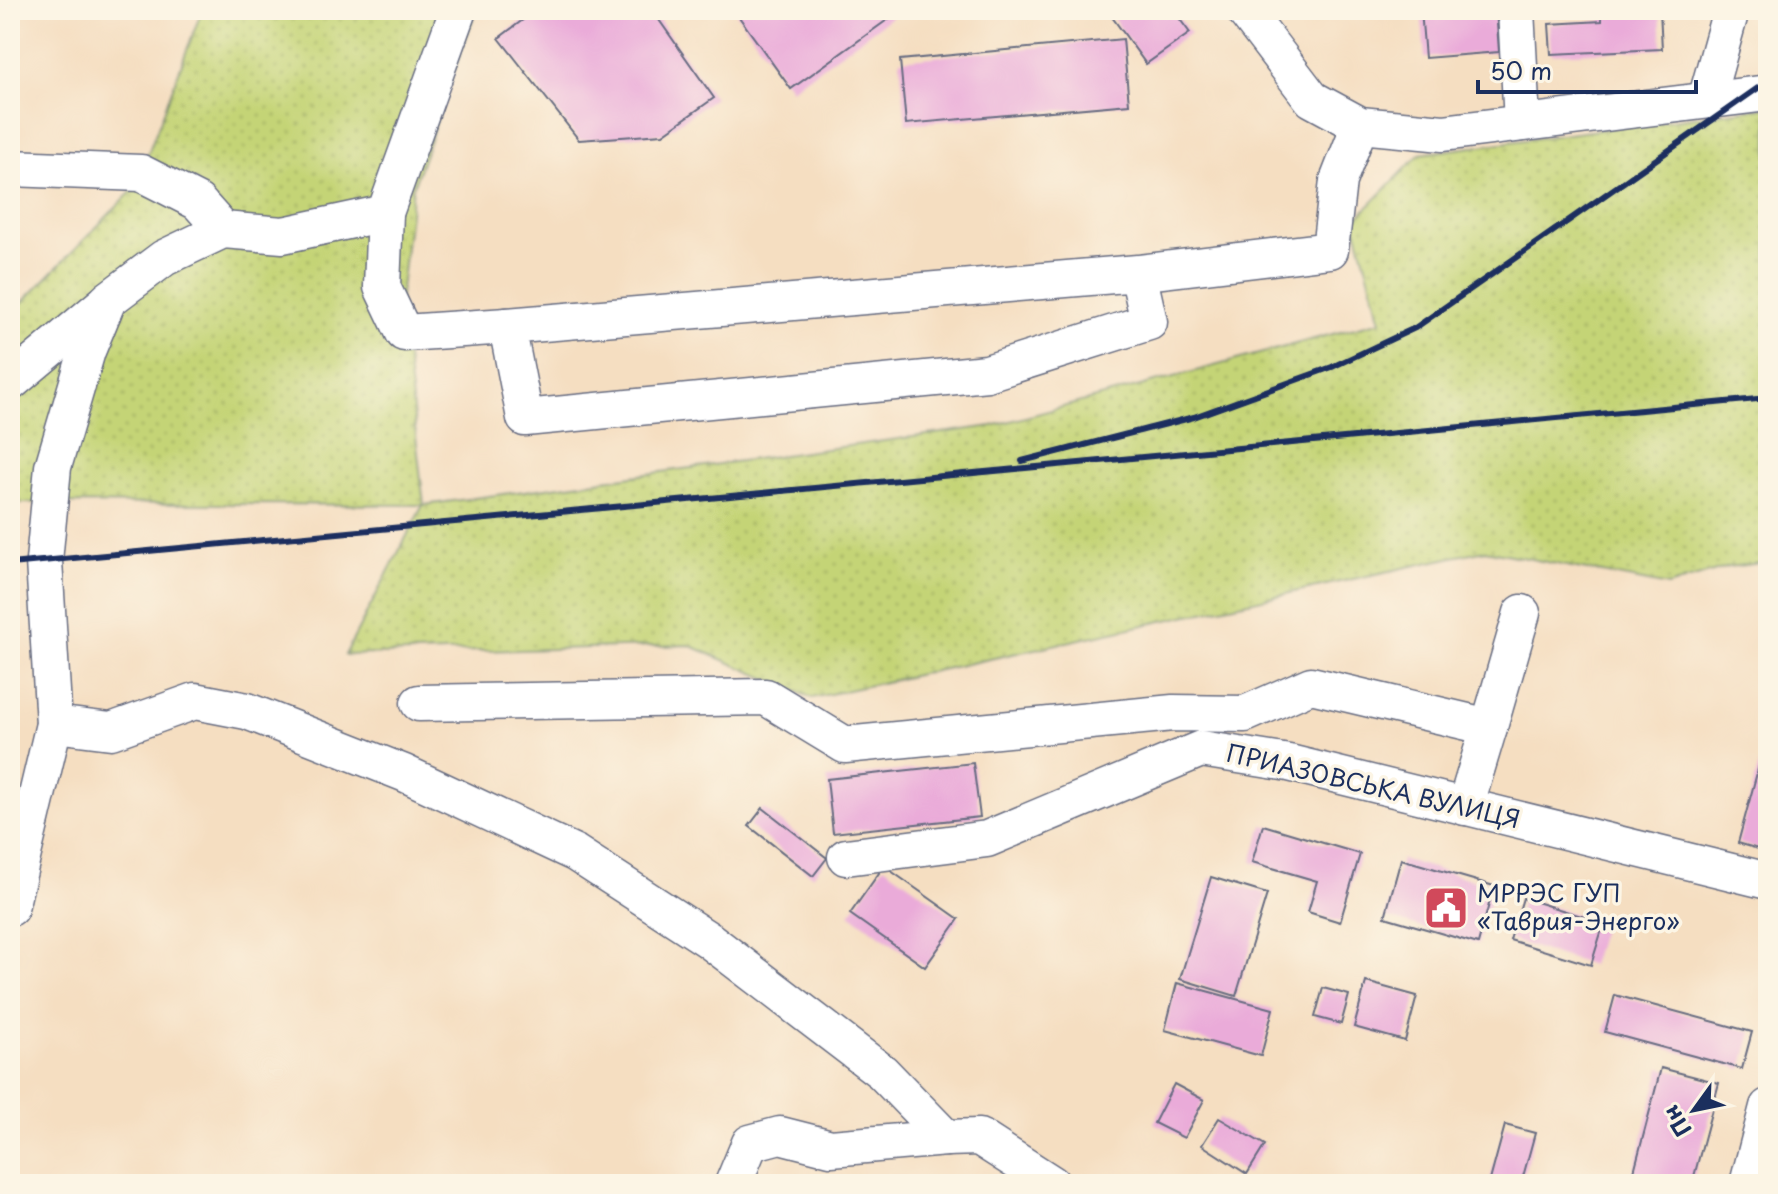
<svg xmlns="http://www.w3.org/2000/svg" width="1778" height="1194" viewBox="0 0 1778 1194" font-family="'Playpen Sans',sans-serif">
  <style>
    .grass { fill: url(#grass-dots); stroke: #70826a; stroke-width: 2 }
    .building { fill: #eaabd9 }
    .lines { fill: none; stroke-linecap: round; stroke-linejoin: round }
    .minor-casing { stroke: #676c81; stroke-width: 39 }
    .minor { stroke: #fff; stroke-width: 36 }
    .rail { stroke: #1b2f5e; stroke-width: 6 }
    .labels { text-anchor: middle; stroke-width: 7; stroke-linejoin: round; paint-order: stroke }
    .street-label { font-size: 24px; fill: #1b2f5e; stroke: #fcf5e5 }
    .poi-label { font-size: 24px; fill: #1b2f5e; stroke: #fcf5e5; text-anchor: start }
  </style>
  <defs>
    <pattern id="grass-dots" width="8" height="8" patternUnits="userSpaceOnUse" patternTransform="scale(2)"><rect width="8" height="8" fill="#c4d476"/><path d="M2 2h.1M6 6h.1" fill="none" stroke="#a8b668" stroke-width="1.8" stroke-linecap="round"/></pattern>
  </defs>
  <rect width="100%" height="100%" fill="#fcf5e5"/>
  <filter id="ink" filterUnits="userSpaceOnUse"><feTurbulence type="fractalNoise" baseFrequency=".0125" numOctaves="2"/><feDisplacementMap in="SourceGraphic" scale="16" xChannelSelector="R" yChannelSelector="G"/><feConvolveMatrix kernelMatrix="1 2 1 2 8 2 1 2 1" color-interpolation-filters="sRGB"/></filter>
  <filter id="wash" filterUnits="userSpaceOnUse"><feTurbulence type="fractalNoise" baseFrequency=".006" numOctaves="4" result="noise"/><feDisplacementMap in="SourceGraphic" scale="32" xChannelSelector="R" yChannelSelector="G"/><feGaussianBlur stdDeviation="1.8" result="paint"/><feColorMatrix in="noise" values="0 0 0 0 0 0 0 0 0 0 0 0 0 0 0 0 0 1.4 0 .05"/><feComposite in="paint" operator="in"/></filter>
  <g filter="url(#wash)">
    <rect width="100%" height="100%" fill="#f5dec1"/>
    <polygon class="grass" points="202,10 476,10 413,187 400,298 424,505 992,426 1381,321 1354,221 1420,154 1768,107 1768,562 1729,567 1668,586 1485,550 812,698 689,645 345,655 423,505 10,503 10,315 135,188"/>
    <g id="blocks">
      <g class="building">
        <polygon points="536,10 652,10 714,98 663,134 579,140 499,38"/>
        <polygon points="734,10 901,10 791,89"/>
        <polygon points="1107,10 1173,10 1190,33 1146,64"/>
        <polygon points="1421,10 1496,10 1499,52 1425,58"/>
        <polygon points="1602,10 1660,10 1662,49 1551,54 1549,24 1602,21"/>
        <polygon points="1123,39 1129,104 906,124 900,60"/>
        <polygon points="1761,758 1768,760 1768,852 1738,843"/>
        <polygon points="973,763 980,817 833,833 827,779"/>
        <polygon points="763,808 827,858 813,876 749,826"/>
        <polygon points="1263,825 1360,854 1340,922 1308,912 1317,881 1252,862"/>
        <polygon points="1401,859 1494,886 1478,944 1385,917"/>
        <polygon points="884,866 959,919 925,967 850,914"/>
        <polygon points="1211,877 1267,894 1236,996 1180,979"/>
        <polygon points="1523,898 1604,923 1591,965 1510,940"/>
        <polygon points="1366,982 1417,996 1405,1041 1354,1027"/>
        <polygon points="1177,983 1273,1009 1261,1056 1165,1030"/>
        <polygon points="1323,988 1349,995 1341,1024 1315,1017"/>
        <polygon points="1615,995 1752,1032 1742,1069 1605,1032"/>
        <polygon points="1661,1068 1719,1083 1692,1184 1649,1184 1632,1179"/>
        <polygon points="1174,1084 1204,1100 1184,1138 1154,1123"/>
        <polygon points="1219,1118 1265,1145 1247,1174 1202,1145"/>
        <polygon points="1505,1125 1535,1133 1521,1184 1489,1184"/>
      </g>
    </g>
  </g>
  <g filter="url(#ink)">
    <use href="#blocks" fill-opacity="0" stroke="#676c81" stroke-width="2"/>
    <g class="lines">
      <g class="minor-casing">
        <g id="minor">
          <polyline points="1244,10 1312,99 1360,125 1443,133 1768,93"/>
          <polyline points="1516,10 1522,123"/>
          <polyline points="1706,100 1731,10"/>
          <polyline points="10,168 141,173 198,202 223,230"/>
          <polyline points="385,213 382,287 404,333 507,326"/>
          <polyline points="1138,273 1149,322 987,373 525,418 507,326 1138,273 1330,250 1338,181 1360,125"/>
          <polyline points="10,383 104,304"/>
          <polyline points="419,703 766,697 845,745 1173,713 1245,714 1311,685 1489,727 1465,807"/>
          <polyline points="54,724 111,731 195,701 247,711 404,773 575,853 709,940 882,1072 946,1138 979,1137 1052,1184"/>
          <polyline points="1489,727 1522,613"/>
          <polyline points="846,857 987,839 1201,749 1289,763 1768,881"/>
          <polyline points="10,908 54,724 44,561 53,467 87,351 108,300 164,258 223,230 283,235 385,213 458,10"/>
          <polyline points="733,1184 750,1143 780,1135 831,1148 946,1138"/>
          <polyline points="1748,1184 1768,1107"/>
        </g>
      </g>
      <use href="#minor" class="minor"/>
      <g class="rail">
        <polyline points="1022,461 1194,417 1332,367 1415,328 1768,81"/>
        <polyline points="10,564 1768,398"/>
      </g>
    </g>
  </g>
  <defs>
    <g id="civic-square" transform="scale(2.3)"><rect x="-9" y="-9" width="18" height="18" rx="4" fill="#d1495b" stroke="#fcf5e5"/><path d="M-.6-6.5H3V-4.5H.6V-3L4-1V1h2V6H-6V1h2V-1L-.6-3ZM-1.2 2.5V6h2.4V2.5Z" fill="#fff"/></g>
  </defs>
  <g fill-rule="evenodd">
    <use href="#civic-square" x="1446" y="908"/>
  </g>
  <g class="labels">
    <g class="street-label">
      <text transform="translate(1373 787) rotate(13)" y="8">ПРИАЗОВСЬКА ВУЛИЦЯ</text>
    </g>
    <g class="poi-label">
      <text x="1477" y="902">МРРЭС ГУП<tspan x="1477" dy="28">«Таврия-Энерго»</tspan></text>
    </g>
  </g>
  <rect width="1778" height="1194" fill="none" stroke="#fcf5e5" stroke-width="40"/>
  <g transform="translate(1694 1110) rotate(237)" stroke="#fcf5e5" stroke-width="6" paint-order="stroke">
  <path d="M0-6L14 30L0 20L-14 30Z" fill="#1b2f5e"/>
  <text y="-12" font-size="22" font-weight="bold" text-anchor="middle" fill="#1b2f5e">Пн</text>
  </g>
  <path d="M1478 80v12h218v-12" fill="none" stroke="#1b2f5e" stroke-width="4"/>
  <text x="1490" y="80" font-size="24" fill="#1b2f5e" stroke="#fcf5e5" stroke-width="6" paint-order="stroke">50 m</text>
</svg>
